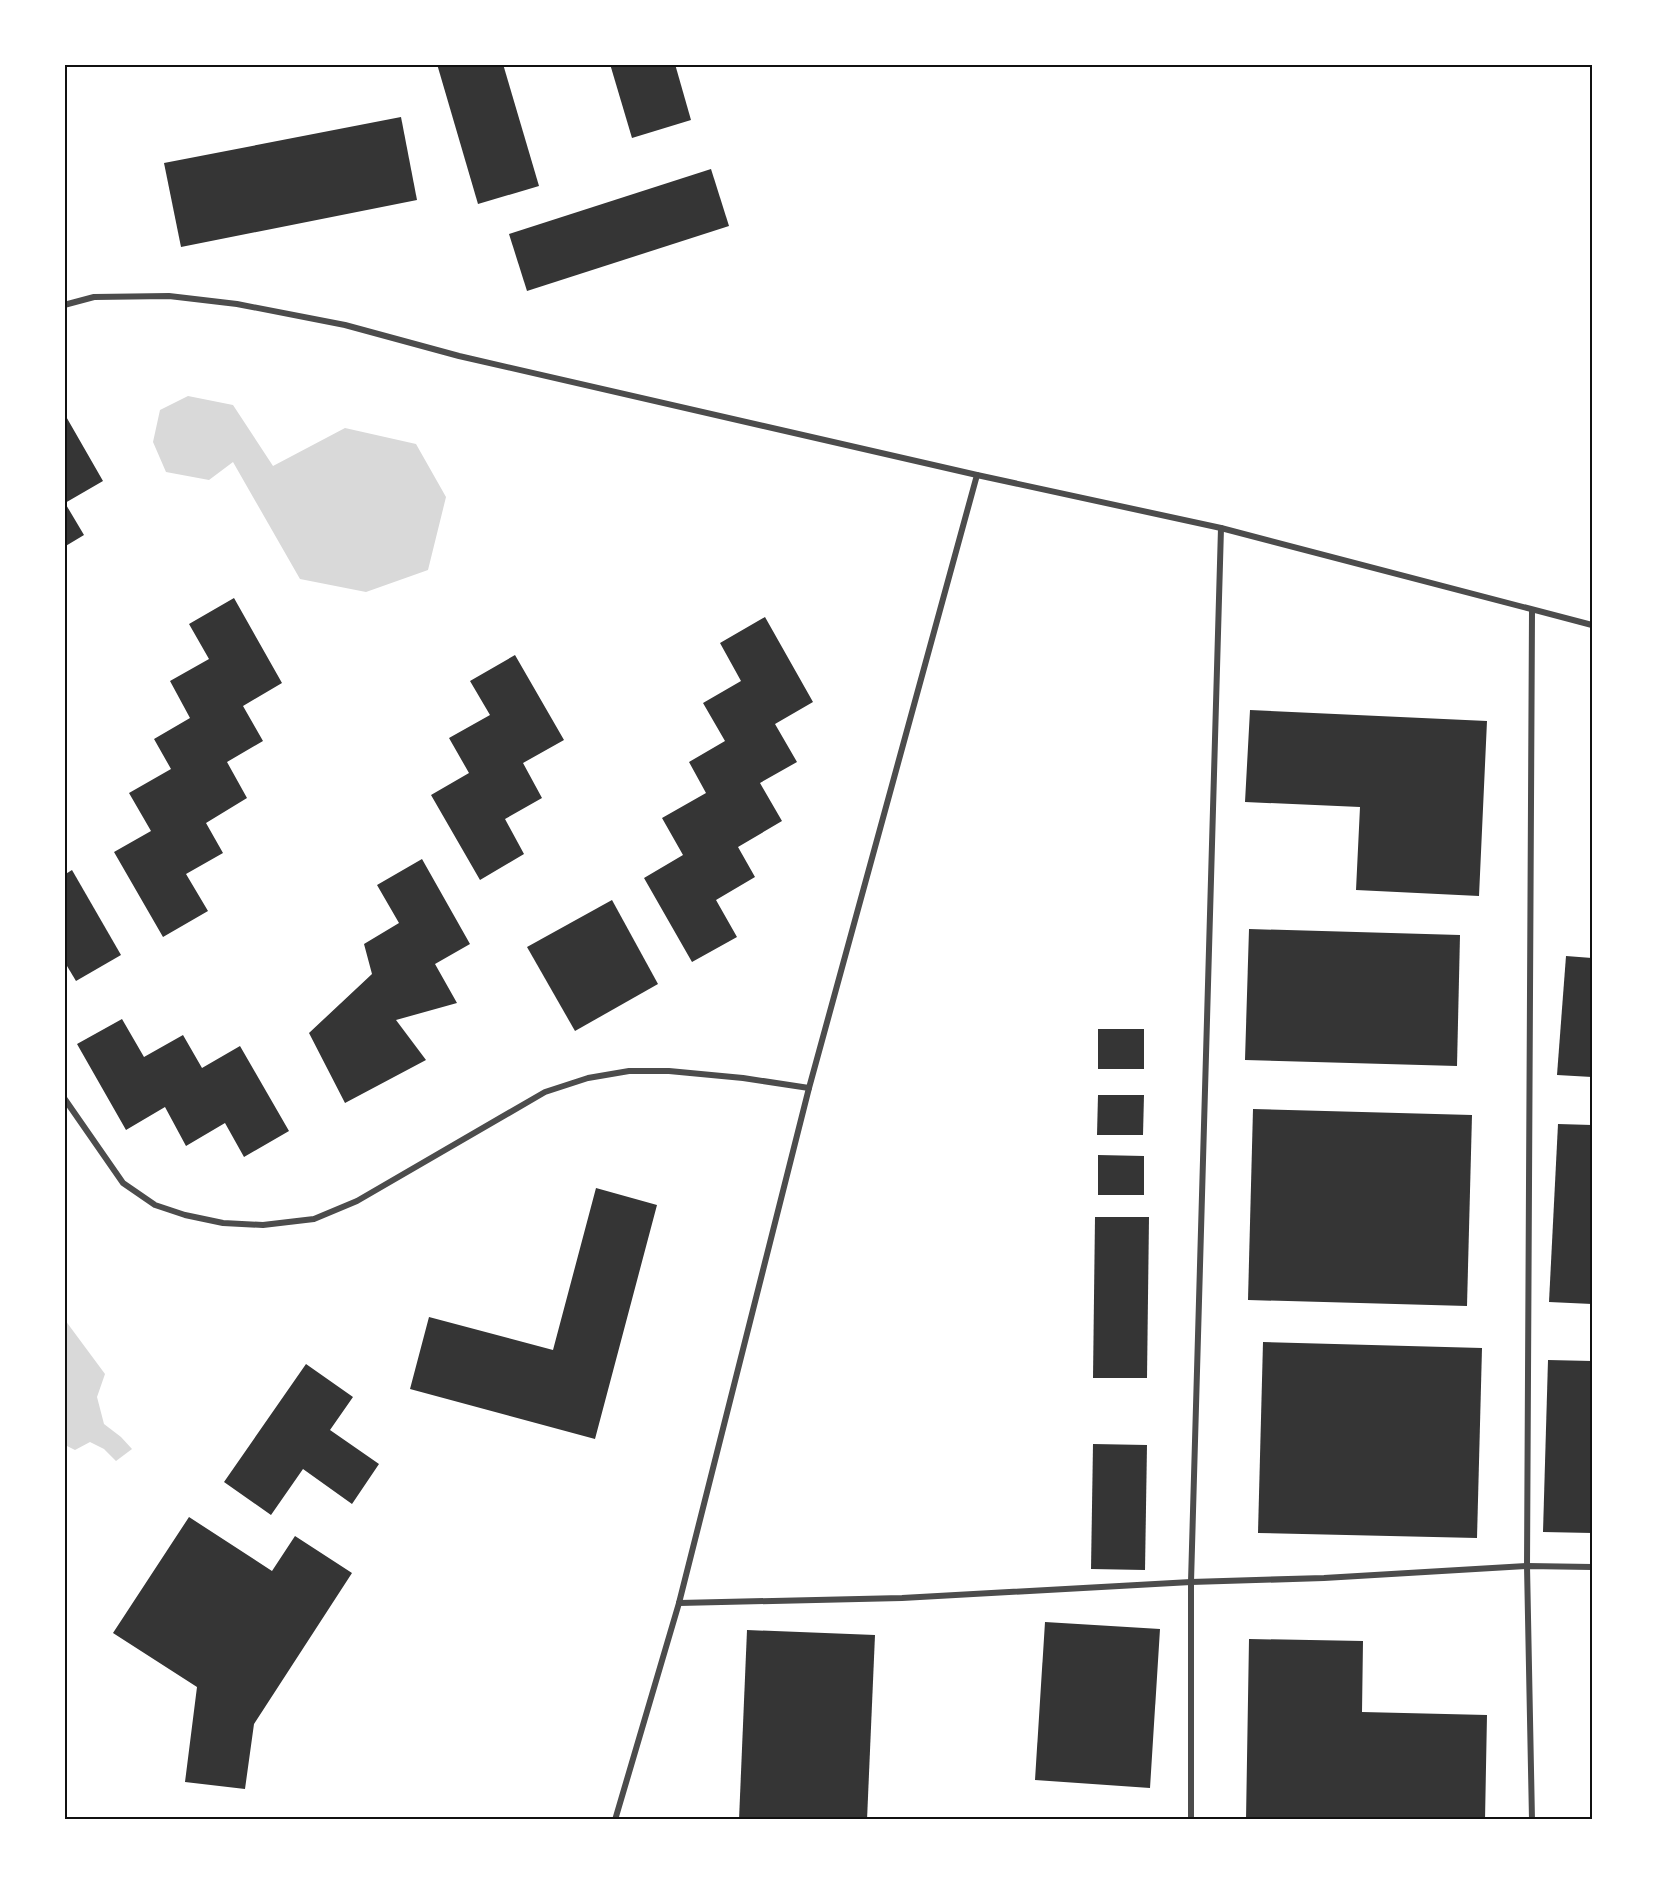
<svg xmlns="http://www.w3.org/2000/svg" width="1657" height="1884" viewBox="0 0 1657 1884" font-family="'Varela Round',sans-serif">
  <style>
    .water { fill: #d9d9d9 }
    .building { fill: #353535 }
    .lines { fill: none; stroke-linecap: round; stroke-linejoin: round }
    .minor { stroke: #4c4c4c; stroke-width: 6 }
    .neatline { fill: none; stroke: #111; stroke-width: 2 }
  </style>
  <rect width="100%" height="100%" fill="#fff"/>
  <g class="water">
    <polygon points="188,396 233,405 273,466 345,428 416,444 446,497 428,570 366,592 300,579 233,462 209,480 166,472 153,442 160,410"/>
    <polygon points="65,1320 105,1374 97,1397 104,1424 121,1437 132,1449 116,1461 104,1449 90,1442 75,1450 65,1445"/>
  </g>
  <g class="building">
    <polygon points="437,64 503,64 539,186 478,204"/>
    <polygon points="610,64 675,64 691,120 632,138"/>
    <polygon points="401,117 417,200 181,247 164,163"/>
    <polygon points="711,169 729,226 527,291 509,234"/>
    <polygon points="64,413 103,481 65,503 84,535 64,547"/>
    <polygon points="234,598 282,683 243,706 263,741 227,762 247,798 206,823 223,853 186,874 208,911 163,937 114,852 151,831 129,793 171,769 154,739 190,718 170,681 209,659 189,624"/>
    <polygon points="765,617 813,702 775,724 797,762 760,783 782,821 738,847 755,877 716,900 737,937 692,962 644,878 683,855 662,818 706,793 689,762 725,741 703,703 741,681 720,643"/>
    <polygon points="515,655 564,740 523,763 542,798 505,819 524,854 480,880 431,795 469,773 449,738 490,715 470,681"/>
    <polygon points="1250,710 1487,721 1479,896 1356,890 1360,807 1245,802"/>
    <polygon points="422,859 470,944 435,964 457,1003 396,1020 426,1060 345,1103 309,1033 372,974 364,944 399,923 377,885"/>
    <polygon points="72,870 121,955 76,981 64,961 64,875"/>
    <polygon points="612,900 658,984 575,1031 527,947"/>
    <polygon points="1249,929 1460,935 1457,1066 1245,1060"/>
    <polygon points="1566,956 1592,958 1592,1077 1557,1075"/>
    <polygon points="122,1019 144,1057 183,1035 202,1068 240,1046 289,1131 244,1157 225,1123 186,1146 165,1107 126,1130 77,1044"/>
    <rect x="1098" y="1029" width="46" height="40"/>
    <polygon points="1098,1095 1144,1095 1143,1135 1097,1135"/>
    <polygon points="1253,1109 1472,1115 1467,1306 1248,1300"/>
    <polygon points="1558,1124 1592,1125 1592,1304 1549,1302"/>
    <polygon points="1098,1155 1144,1156 1144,1195 1098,1195"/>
    <polygon points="596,1188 657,1205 595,1439 410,1389 429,1317 553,1350"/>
    <polygon points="1095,1217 1149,1217 1147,1378 1093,1378"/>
    <polygon points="1263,1342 1482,1348 1477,1538 1258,1533"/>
    <polygon points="1548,1360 1592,1361 1592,1533 1543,1532"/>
    <polygon points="306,1364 353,1397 330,1430 379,1464 352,1504 303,1469 271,1515 224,1482"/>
    <polygon points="1093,1444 1147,1445 1145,1570 1091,1569"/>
    <polygon points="189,1517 272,1571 295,1536 352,1573 254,1724 245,1789 185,1782 197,1687 113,1633"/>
    <polygon points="1045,1622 1160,1629 1150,1788 1035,1780"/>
    <polygon points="747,1630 875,1635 867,1820 739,1820"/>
    <polygon points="1249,1639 1363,1641 1362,1712 1487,1715 1485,1820 1246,1820"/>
  </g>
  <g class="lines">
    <g class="minor">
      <polyline points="64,305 94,297 169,296 237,304 345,325 459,356 977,475 1221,528 1592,625"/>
      <polyline points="1532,611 1527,1566 1532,1820"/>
      <polyline points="64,1098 123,1183 155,1205 185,1215 223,1223 263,1225 314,1219 357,1201 545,1092 588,1078 629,1071 669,1071 743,1078 809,1088"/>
      <polyline points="679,1603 902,1598 1191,1582 1324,1578 1527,1566 1592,1567"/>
      <polyline points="615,1820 679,1603 809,1088 977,475"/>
      <polyline points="1191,1820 1191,1582 1221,528"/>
    </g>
  </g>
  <rect width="1657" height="1884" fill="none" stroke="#ffffff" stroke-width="132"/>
  <rect x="66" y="66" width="1525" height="1752" class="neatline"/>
</svg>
